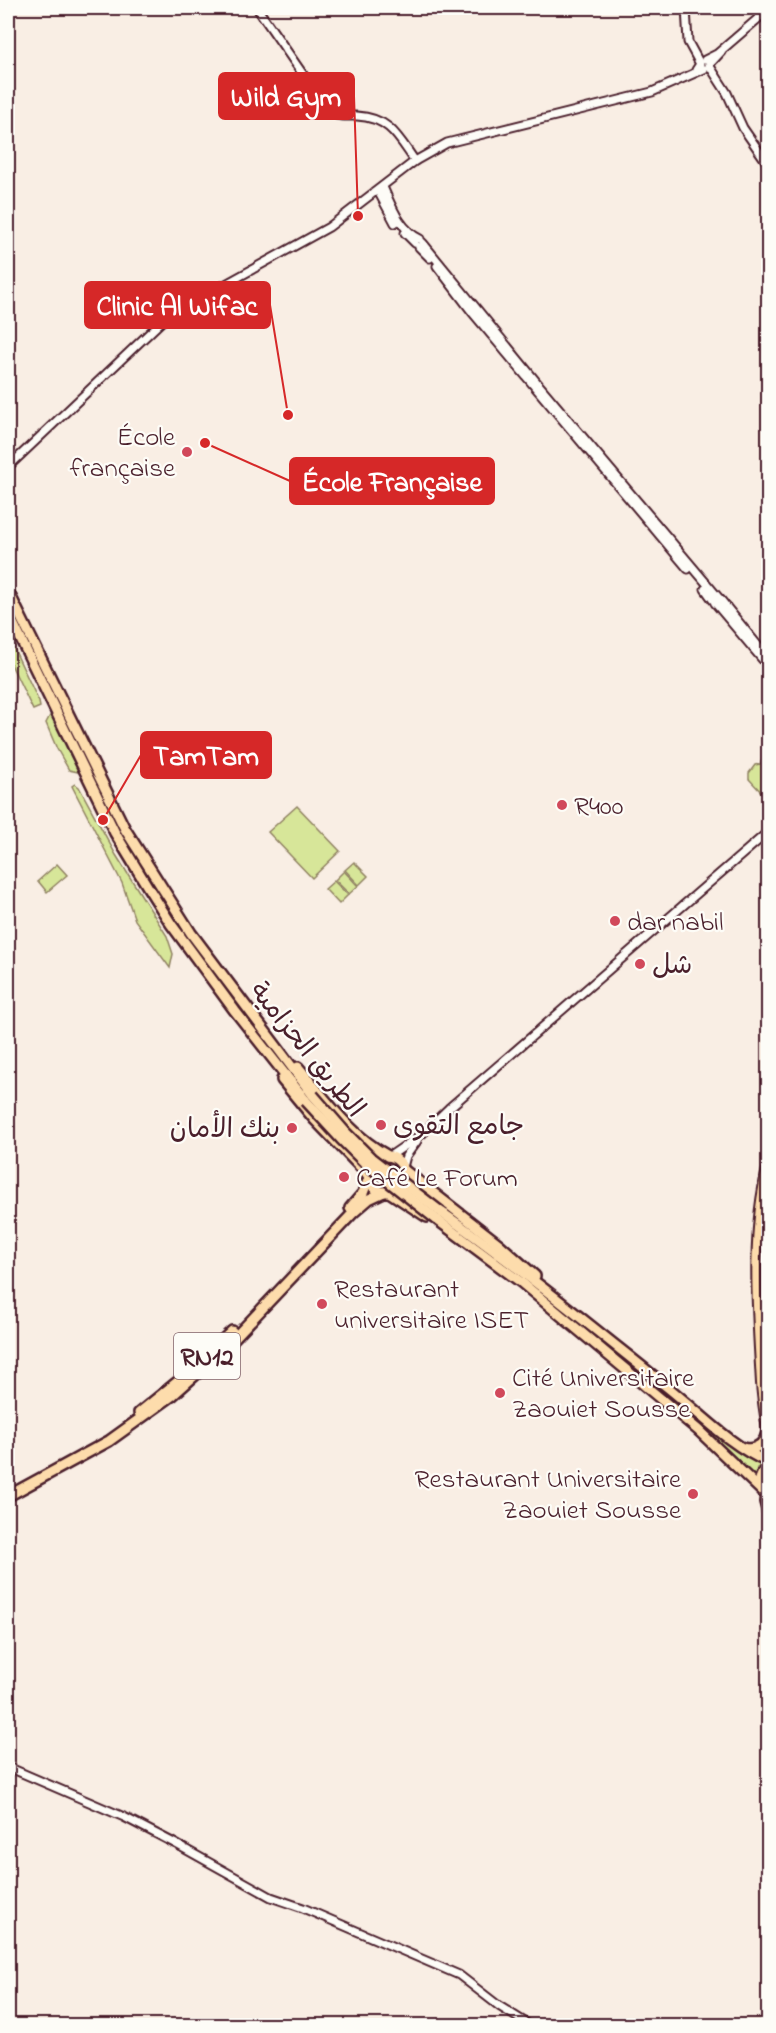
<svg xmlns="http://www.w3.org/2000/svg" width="776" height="2033" viewBox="0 0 776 2033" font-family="'Indie Flower','Playpen Sans Arabic',sans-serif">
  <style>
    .green { fill: #d7e699; stroke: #908262; stroke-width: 1.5 }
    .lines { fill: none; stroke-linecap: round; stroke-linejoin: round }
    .secondary-casing { stroke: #4a1f2b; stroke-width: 11 }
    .primary-casing { stroke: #4a1f2b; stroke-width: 12 }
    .highway-casing { stroke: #4a1f2b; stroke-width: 14 }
    .secondary { stroke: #fdfcf7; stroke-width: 7 }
    .primary { stroke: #fddcac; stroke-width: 8 }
    .highway { stroke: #fddcac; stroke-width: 9 }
    .highway-bridge-casing { stroke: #4a1f2b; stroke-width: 14; stroke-linecap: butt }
    .highway-bridge { stroke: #fddcac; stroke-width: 9 }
    .poi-dot { fill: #d1495b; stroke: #fdfcf7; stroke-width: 2 }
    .labels { text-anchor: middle; stroke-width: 4.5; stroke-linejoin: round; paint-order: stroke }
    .shield { fill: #fdfcf7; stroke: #806168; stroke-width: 1.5 }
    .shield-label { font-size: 26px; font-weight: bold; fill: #4a1f2b }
    .poi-label { font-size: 27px; fill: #4a1f2b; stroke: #fdfcf7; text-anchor: start }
    .street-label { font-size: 27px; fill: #4a1f2b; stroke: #fdfcf7 }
    .leader { fill: none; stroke: #d62828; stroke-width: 2 }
    .callout-dot { fill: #d62828; stroke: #fdfcf7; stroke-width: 2 }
    .callout { fill: #d62828; stroke: #d62828; stroke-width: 2 }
    .callout-label { font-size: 28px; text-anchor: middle; font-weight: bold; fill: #fff }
  </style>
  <rect width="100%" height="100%" fill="#f9eee4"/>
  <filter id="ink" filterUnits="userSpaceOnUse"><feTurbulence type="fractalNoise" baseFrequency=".0167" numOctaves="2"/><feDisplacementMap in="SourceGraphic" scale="12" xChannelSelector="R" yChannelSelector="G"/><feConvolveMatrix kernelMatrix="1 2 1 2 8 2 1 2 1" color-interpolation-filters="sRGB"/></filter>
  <g filter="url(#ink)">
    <g class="green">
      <polygon points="8,597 122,830 187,935 246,1015 257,1032 183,937 119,831 8,607"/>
      <polygon points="8,636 39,702 40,707 33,710 8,658"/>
      <polygon points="52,712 82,773 69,770 57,749 46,723"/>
      <polygon points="768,754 768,792 767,795 763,794 749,779 749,773 755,765 760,764 764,756"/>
      <polygon points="75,784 79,787 116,855 167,936 173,954 170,968 135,920 122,883 72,786"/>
      <polygon points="297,806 340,851 312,878 268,832"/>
      <polygon points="354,862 368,876 359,885 345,870"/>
      <polygon points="57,864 67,875 47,892 38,881"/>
      <polygon points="344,871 358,886 349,894 335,880"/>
      <polygon points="334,881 348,895 339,904 325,889"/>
      <polygon points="538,1290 624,1360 764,1464 757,1468 754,1483 636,1372 537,1291"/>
    </g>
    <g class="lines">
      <g class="secondary-casing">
        <g id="secondary">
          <path d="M257,8L329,112C337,117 348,116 357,116C390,118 398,137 415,161"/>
          <polyline points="686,8 688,42 700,64 696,70"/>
          <polyline points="721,52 709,65 727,93 743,128 768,164"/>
          <polyline points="705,60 717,54 768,10"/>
          <path d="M383,187C392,206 399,229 420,239"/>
          <polyline points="378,191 395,223"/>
          <polyline points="405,233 415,243"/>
          <polyline points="423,243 539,385 718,597"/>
          <polyline points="419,247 430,258"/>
          <polyline points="437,266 472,312 688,569"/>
          <polyline points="8,467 161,322 175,312 329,227 415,161 447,143 652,92 704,69"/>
          <polyline points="705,589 713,600"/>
          <polyline points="720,599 768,658"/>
          <polyline points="715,603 768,666"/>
          <polyline points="390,1156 422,1134 449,1108 768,832"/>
          <polyline points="403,1167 406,1156 417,1141"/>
          <polyline points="8,1767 124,1817 176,1844 271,1897 303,1908 459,1975 499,2006 531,2026"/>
        </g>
      </g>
      <g class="primary-casing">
        <g id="primary">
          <path d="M768,1165C750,1236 757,1311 761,1383C762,1403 767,1423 768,1442"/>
          <polyline points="764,1375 768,1394"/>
          <polyline points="766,1466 768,1449"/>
        </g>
      </g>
      <g class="highway-casing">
        <g id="highway">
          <polyline points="8,591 125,829 191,933 313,1095"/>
          <polyline points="8,613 115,833 149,889 171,924 235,1011 306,1101"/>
          <path d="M298,1067C325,1099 351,1136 388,1156"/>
          <polyline points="282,1080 315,1120 368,1175"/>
          <circle cx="386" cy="1174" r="18"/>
          <polyline points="404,1170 499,1244 535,1276"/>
          <polyline points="389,1192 427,1217"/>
          <polyline points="350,1208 363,1193 369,1178"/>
          <path d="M441,1212C518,1266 592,1327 666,1386C699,1412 730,1446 768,1462"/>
          <polyline points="436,1219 522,1283 698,1430 762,1491"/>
          <polyline points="139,1413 181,1379 232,1331"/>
          <path d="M743,1448C755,1451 764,1445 767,1433"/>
          <path d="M768,1468C757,1476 757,1489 768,1497"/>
          <polyline points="766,1495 765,1502 768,1513"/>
          <polyline points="8,1496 109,1441 173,1395 221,1352 354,1212 369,1199 384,1192"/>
        </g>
      </g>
      <use href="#secondary" class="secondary"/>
      <use href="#primary" class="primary"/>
      <use href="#highway" class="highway"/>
      <g class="highway-bridge-casing">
        <g id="highway-bridge">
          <polyline points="313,1095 346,1133 371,1158 441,1212"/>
          <polyline points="306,1101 341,1139 364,1162 436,1219"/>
        </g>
      </g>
      <use href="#highway-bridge" class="highway-bridge"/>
    </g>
  </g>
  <g class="poi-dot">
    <circle cx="187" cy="452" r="6"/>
    <circle cx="562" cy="805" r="6"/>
    <circle cx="615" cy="921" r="6"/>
    <circle cx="640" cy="964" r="6"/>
    <circle cx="381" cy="1125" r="6"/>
    <circle cx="292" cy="1128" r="6"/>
    <circle cx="344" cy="1177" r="6"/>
    <circle cx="322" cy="1304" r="6"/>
    <circle cx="500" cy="1393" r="6"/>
    <circle cx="693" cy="1494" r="6"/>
  </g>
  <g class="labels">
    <rect class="shield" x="174" y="1333" width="66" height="46" rx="4.5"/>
    <g class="shield-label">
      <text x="207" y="1365">RN12</text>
    </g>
    <g class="poi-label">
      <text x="175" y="445" text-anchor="end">École<tspan x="175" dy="31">française</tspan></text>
      <text x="574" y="814">R400</text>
      <text x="627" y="930">dar nabil</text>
      <text x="652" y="973">شل</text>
      <text x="393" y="1134">جامع التقوى</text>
      <text x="280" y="1137" text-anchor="end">بنك الأمان</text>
      <text x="356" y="1186">Café Le Forum</text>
      <text x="334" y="1297">Restaurant<tspan x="334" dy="31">universitaire ISET</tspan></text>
      <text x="512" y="1386">Cité Universitaire<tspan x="512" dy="31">Zaouiet Sousse</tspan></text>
      <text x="681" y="1487" text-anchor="end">Restaurant Universitaire<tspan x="681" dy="31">Zaouiet Sousse</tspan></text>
    </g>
    <g class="street-label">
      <text transform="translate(308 1049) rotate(51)" y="9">الطريق الحزامية</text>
    </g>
  </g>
  <path class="leader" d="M358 216L354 96M288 415L270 305M205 443L290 481M103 820L141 755"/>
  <g class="callout-dot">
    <circle cx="358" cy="216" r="6"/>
    <circle cx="288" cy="415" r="6"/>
    <circle cx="205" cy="443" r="6"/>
    <circle cx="103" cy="820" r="6"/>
  </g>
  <g class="callout">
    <rect x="219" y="73" width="135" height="46" rx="6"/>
    <rect x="85" y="282" width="185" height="46" rx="6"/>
    <rect x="290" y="458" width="204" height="46" rx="6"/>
    <rect x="141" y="732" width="130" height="46" rx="6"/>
  </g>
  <g class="callout-label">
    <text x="286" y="106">Wild Gym</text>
    <text x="177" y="315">Clinic Al Wifac</text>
    <text x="392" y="491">École Française</text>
    <text x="206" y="765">TamTam</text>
  </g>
  <rect width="776" height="2033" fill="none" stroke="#fdfcf7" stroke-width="30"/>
  <rect x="15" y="15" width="746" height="2003" fill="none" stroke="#4a1f2b" stroke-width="2" filter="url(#ink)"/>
</svg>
